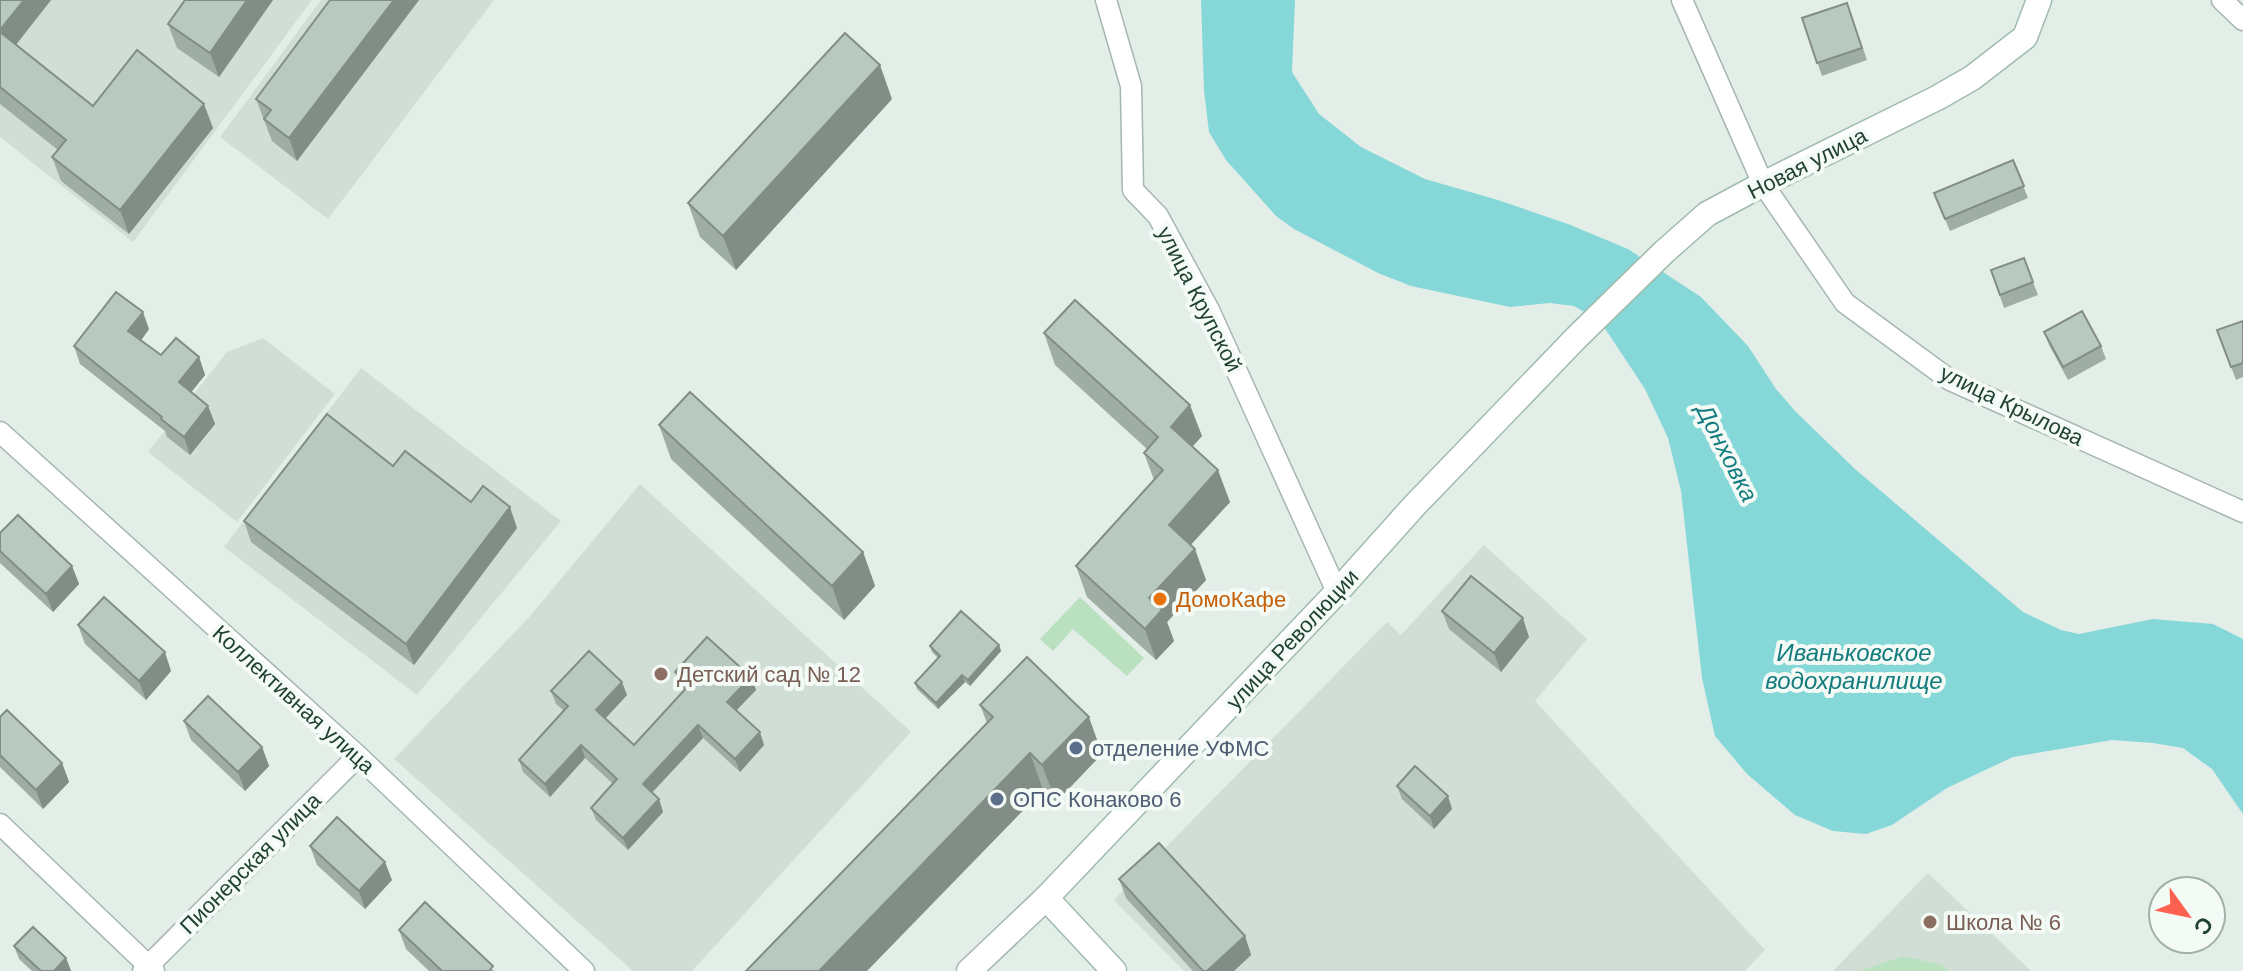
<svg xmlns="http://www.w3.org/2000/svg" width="2243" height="971" viewBox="0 0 2243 971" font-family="Helvetica,sans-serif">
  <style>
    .built { fill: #d1ded6 }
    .green { fill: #bae1bf }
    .water { fill: #86d8d8 }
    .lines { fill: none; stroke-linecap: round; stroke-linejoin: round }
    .minor-casing { stroke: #a5b7ae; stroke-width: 23 }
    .tertiary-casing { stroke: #a5b7ae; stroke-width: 27 }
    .secondary-casing { stroke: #a0bbae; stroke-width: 27 }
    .minor { stroke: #fff; stroke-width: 20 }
    .tertiary { stroke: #fff; stroke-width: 24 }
    .secondary { stroke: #fff; stroke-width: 24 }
    .wall { fill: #9eaea5 }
    .shaded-wall { fill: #818d86 }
    .building { fill: #b8cac0; stroke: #818d86; stroke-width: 2 }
    .food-dot { fill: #e8710a; stroke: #f4faf6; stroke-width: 3 }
    .education-dot { fill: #8d6e63; stroke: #f4faf6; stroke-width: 3 }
    .service-dot { fill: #5c6f8a; stroke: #f4faf6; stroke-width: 3 }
    .labels { text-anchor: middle; stroke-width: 8; stroke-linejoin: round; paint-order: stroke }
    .street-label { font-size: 22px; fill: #214234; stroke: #f4faf6 }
    .food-label { font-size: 22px; fill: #c56008; stroke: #f4faf6; text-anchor: start }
    .education-label { font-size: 22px; fill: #785e54; stroke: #f4faf6; text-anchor: start }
    .service-label { font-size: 22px; fill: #4e5e75; stroke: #f4faf6; text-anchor: start }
    .water-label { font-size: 24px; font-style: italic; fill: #147c7e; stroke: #f4faf6 }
  </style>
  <rect width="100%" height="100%" fill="#e3eee8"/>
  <g class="built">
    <polygon points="0,0 312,0 133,242 0,137"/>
    <polygon points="321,0 494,0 328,219 220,137"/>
    <polygon points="263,338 335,394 237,522 148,452 227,352"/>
    <polygon points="361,368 561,521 417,695 224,547"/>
    <polygon points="640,484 911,732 692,971 633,971 394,759 530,616"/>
    <polygon points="1484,545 1587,639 1535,701 1765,950 1745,971 1184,971 1114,900 1387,622 1401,635"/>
    <polygon points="1928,873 2031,971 1833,971"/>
  </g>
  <g class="green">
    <polygon points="1080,597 1144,658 1127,676 1073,629 1053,651 1040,639"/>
    <polygon points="1903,956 1942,965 1948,971 1860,971"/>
  </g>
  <polygon class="water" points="1201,0 1295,0 1292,72 1319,114 1361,147 1425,179 1498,200 1568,224 1628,249 1701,297 1748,346 1776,389 1796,412 1855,469 2023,612 2061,630 2079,634 2153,619 2213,624 2243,639 2243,814 2212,769 2183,748 2153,743 2112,740 2013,757 1947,788 1892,825 1866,834 1833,831 1795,815 1747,774 1715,736 1702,678 1681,491 1668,438 1645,389 1600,321 1574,306 1550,303 1510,307 1411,286 1378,273 1294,229 1276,216 1226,160 1209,132 1204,90"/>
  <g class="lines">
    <g class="minor-casing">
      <g id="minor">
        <polyline points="1106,0 1131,86 1133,190 1158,216 1209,310 1337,592"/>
        <polyline points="1682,0 1763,184 1845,303 1950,380 2243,512"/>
        <polyline points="2222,0 2243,20"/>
        <polyline points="0,432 358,756 584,971"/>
        <polyline points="0,824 154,971"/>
        <polyline points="143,971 358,756"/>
      </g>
    </g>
    <g class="tertiary-casing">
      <polyline id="tertiary" points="969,971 1046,898"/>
    </g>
    <g class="secondary-casing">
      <polyline id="secondary" points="1114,971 1046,898 1337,592 1415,505 1577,337 1664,252 1707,214 1763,184 1937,98 1972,78 2025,37 2039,0"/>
    </g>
    <use href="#minor" class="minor"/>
    <use href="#tertiary" class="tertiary"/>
    <use href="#secondary" class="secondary"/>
  </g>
  <g class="wall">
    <polygon points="0,0 51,0 16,44 93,106 213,128 129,234 61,181 52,157 58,150 0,104"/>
    <polygon points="185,0 273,0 219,77 177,48 168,24"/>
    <polygon points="330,0 419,0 297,161 272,141 256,99"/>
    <polygon points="1847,3 1867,60 1822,76 1802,18"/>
    <polygon points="892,99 736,270 700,237 688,203"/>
    <polygon points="2013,160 2028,198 1950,231 1934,193"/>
    <polygon points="2024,258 2038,295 2004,308 1991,270"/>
    <polygon points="2243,321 2243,377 2236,380 2217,330"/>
    <polygon points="149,329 141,340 161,355 199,357 205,375 191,392 208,406 215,424 190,455 167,437 165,431 80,364 74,346"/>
    <polygon points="2044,332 2101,346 2106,359 2068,380 2049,345"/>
    <polygon points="1044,333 1202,436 1192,447 1230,502 1191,545 1206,580 1167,622 1174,641 1156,660 1087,597 1076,566 1154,480 1144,453 1147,449 1055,365"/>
    <polygon points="659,425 863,552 875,586 844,620 671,459"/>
    <polygon points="393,466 471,502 517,528 414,665 251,542 244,521"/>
    <polygon points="0,533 72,566 79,584 53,612 0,563"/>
    <polygon points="1442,611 1529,637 1501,672 1449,629"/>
    <polygon points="78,625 171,671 146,700 85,644"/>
    <polygon points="999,645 1001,651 970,686 965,682 938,709 917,689 915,683 938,658 932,652 930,646"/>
    <polygon points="675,672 751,677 756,690 736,710 764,745 740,772 703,738 652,792 659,799 663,812 628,850 596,820 591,808 613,784 585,758 550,797 523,772 519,760 564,711 556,704 551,691 627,695 605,719 634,745 685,690 680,685"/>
    <polygon points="980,705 1102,754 1056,802 1043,790 987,723"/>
    <polygon points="0,717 62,763 69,782 43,809 0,767"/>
    <polygon points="184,721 262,747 269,766 245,791 191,740"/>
    <polygon points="1397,786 1452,809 1434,829 1402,799"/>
    <polygon points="310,846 392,880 365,909 317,865"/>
    <polygon points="1119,879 1245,936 1251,955 1234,971 1193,971 1126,898"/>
    <polygon points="399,930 495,971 429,971 406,949"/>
    <polygon points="14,946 66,958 71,971 32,971 19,959"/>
  </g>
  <g class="shaded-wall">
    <polygon points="24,0 51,0 8,55 0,33 0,30"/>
    <polygon points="247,0 273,0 219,77 210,53"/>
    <polygon points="394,0 419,0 297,161 289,138"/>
    <polygon points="880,65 892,99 736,270 723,236"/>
    <polygon points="204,104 213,128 129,234 120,210"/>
    <polygon points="143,312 149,329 135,349 128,331"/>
    <polygon points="199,357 205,375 185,400 179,382"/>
    <polygon points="1190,405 1202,436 1182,458 1171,427"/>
    <polygon points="208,406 215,424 190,455 184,437"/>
    <polygon points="1218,470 1230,502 1180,556 1169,525"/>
    <polygon points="510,507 517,528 414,665 406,644"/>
    <polygon points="1195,549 1206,580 1167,622 1174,641 1156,660 1145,629 1149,598"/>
    <polygon points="863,552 875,586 844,620 832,586"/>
    <polygon points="72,566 79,584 53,612 46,594"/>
    <polygon points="1523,618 1529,637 1501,672 1494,653"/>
    <polygon points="999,645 1001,651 970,686 968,680"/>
    <polygon points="165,652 171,671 146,700 139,681"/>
    <polygon points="962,675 965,682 938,709 936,703"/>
    <polygon points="751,677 756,690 732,715 727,702"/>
    <polygon points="622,682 627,695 601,723 596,710"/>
    <polygon points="1089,717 1102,754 1056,802 1042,765"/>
    <polygon points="698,725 703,738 648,797 643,784"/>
    <polygon points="760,732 764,745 740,772 735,759"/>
    <polygon points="581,745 585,758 550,797 545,784"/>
    <polygon points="262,747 269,766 245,791 238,772"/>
    <polygon points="1030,753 1043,790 867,971 819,971"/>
    <polygon points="62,763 69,782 43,809 36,790"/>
    <polygon points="1448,796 1452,809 1434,829 1430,816"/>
    <polygon points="659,799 663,812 628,850 623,838"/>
    <polygon points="385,862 392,880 365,909 359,891"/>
    <polygon points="1245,936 1251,955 1234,971 1207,971"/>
    <polygon points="66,958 71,971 54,971"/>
  </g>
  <g class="building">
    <polygon points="0,0 24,0 0,30"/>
    <polygon points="185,0 247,0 210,53 168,24"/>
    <polygon points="330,0 394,0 289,138 264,119 271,110 256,99"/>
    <polygon points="1847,3 1862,48 1817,63 1802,18"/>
    <polygon points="0,32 93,106 137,50 204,104 120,210 52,157 66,140 0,87"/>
    <polygon points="845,33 880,65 723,236 688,203"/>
    <polygon points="2013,160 2024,186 1945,219 1934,193"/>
    <polygon points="2024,258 2033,282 2000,295 1991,270"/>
    <polygon points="116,292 143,312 128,331 161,355 176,338 199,357 179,382 208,406 184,437 161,419 162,417 74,346"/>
    <polygon points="1075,300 1190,405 1171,427 1218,470 1169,525 1195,549 1149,598 1162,610 1145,629 1076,566 1163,470 1144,453 1158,437 1044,333"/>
    <polygon points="2082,311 2101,346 2063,367 2044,332"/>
    <polygon points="2243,321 2243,363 2231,367 2217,330"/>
    <polygon points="690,392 863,552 832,586 659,425"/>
    <polygon points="327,414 393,466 405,451 471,502 483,486 510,507 406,644 244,521"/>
    <polygon points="18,515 72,566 46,594 0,551 0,533"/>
    <polygon points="1471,576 1523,618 1494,653 1442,611"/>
    <polygon points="104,597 165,652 139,681 78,625"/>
    <polygon points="961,611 999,645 968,680 962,675 936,703 915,683 940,656 930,646"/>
    <polygon points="707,637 751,677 727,702 760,732 735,759 698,725 643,784 659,799 623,838 591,808 617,779 581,745 545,784 519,760 568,706 551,691 589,651 622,682 596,710 634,745 689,685 675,672"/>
    <polygon points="1027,657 1089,717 1042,765 1030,753 819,971 746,971 993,717 980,705"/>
    <polygon points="208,696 262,747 238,772 184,721"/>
    <polygon points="7,710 62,763 36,790 0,755 0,717"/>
    <polygon points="1415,766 1448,796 1430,816 1397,786"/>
    <polygon points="337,817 385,862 359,891 310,846"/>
    <polygon points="1159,843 1245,936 1207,971 1203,971 1119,879"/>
    <polygon points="425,902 493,966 489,971 442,971 399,930"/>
    <polygon points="33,927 66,958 54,971 41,971 14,946"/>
  </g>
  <circle class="food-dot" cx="1160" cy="599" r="8"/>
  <g class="education-dot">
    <circle cx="661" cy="674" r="8"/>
    <circle cx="1930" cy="922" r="8"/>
  </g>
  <g class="service-dot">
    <circle cx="1076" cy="748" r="8"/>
    <circle cx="997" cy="799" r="8"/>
  </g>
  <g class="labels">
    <g class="street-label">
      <text transform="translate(1807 163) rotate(-27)" y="8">Новая улица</text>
      <text transform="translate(1200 299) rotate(63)" y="8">улица Крупской</text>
      <text transform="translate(2012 405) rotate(26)" y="8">улица Крылова</text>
      <text transform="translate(1292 639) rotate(-47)" y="8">улица Революции</text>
      <text transform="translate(294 699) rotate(42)" y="8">Коллективная улица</text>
      <text transform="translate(250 863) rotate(-45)" y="8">Пионерская улица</text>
    </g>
    <g class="food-label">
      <text x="1176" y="607">ДомоКафе</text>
    </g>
    <g class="education-label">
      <text x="677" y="682">Детский сад № 12</text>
      <text x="1946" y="930">Школа № 6</text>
    </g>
    <g class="service-label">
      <text x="1092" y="756">отделение УФМС</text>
      <text x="1013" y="807">ОПС Конаково 6</text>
    </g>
    <g class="water-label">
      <text transform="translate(1727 453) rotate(63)" y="8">Донховка</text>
      <text x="1854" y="661">Иваньковское<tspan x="1854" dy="28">водохранилище</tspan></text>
    </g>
  </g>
  <g transform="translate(2187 915) rotate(123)"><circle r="38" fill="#f4faf6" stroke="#a0b0a8" stroke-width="2"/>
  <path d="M0-6L14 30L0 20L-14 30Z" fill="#ff6151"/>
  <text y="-12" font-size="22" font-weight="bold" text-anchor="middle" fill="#214234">С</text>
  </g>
</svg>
